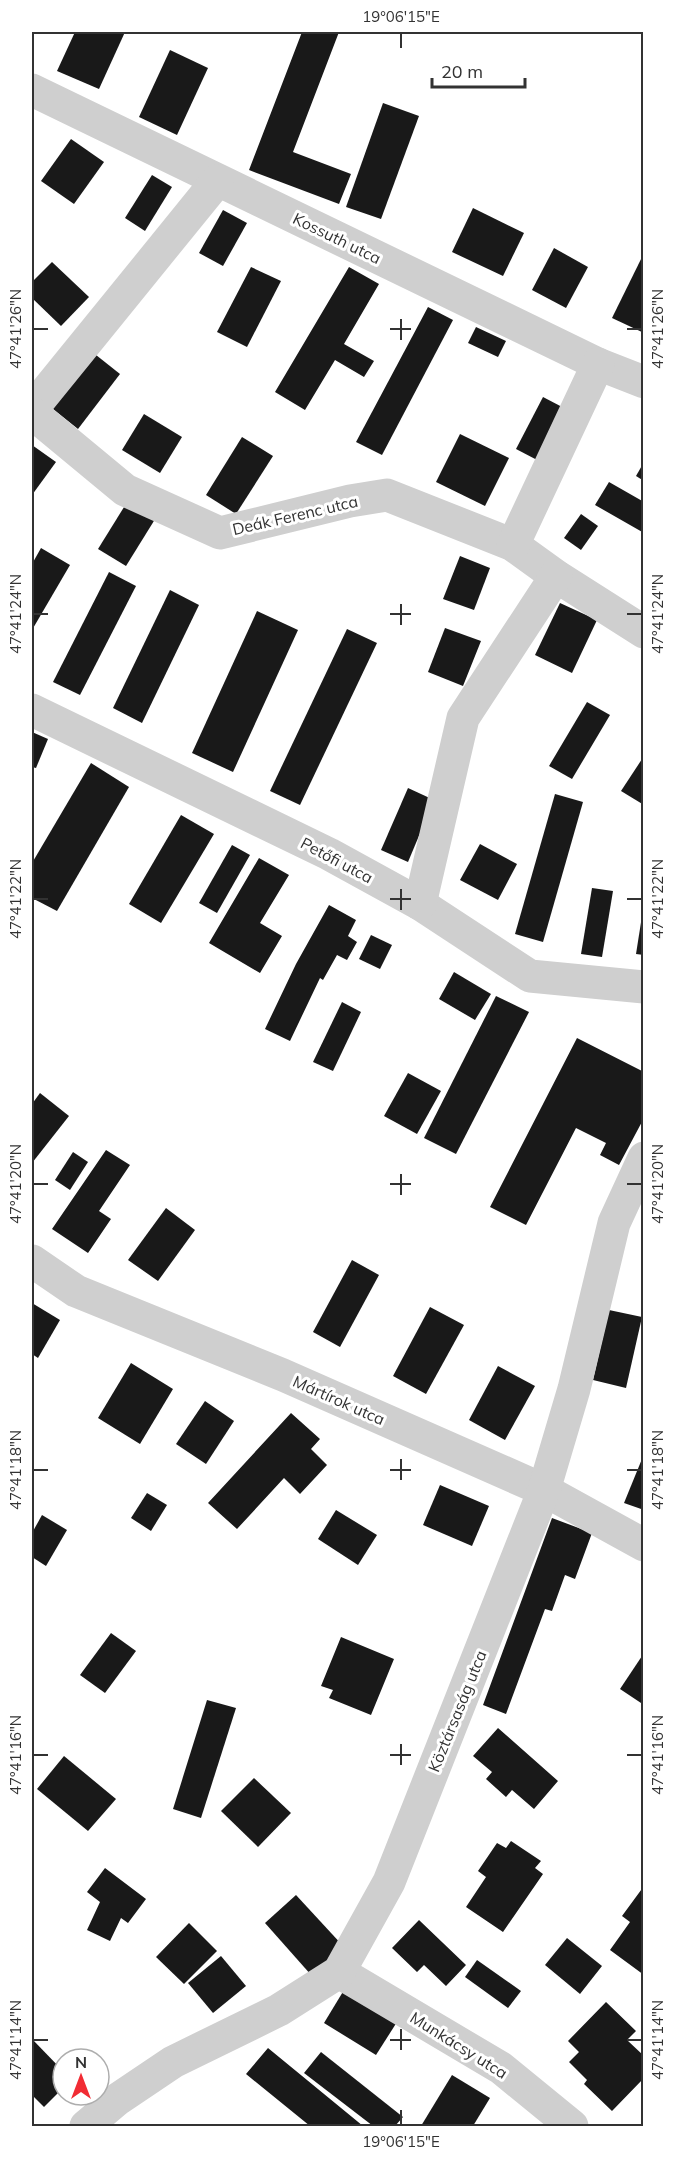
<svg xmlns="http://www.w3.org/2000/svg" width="675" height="2158" viewBox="0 0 675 2158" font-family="Mulish,sans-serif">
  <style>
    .building { fill: #191919 }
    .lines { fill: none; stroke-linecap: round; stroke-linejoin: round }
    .street { stroke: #cfcfcf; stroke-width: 33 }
    .ticks { fill: none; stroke: #323232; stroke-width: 2 }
    .labels { text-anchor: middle; stroke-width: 6; stroke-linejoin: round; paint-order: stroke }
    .street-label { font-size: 16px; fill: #323232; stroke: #fff }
    .neatline { fill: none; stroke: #323232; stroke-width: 2 }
    .ticks-label { font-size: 15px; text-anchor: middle; fill: #323232 }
  </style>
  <rect width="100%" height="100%" fill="#fff"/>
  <g class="building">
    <polygon points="75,32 125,32 99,89 57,71"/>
    <polygon points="302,32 339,32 293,152 351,174 339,204 249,170"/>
    <polygon points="170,50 208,68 177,135 139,117"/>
    <polygon points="383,103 419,116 381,219 346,207"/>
    <polygon points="71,139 104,162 74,204 41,181"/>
    <polygon points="152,175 172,187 145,231 125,218"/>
    <polygon points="473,208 524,233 503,276 452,252"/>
    <polygon points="223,210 247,223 223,266 199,253"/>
    <polygon points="554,248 588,267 566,308 532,290"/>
    <polygon points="644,253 644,333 612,318"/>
    <polygon points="52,262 89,297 61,326 32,298 32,282"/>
    <polygon points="251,267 281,281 247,347 217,332"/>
    <polygon points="349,267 379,284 344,344 374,361 364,377 335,360 305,410 275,392"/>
    <polygon points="428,307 453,320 382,455 356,442"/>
    <polygon points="476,327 506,341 498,357 468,343"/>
    <polygon points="91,351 120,374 78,429 48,405"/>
    <polygon points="543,397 566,409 539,461 516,449"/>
    <polygon points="144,414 182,437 160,473 122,450"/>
    <polygon points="460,434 509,458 485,506 436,482"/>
    <polygon points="242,437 273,456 236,514 206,495"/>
    <polygon points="32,445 56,462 32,495"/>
    <polygon points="644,462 644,481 636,476"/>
    <polygon points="609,482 644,502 644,533 595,505"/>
    <polygon points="129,499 157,516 126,566 98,549"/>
    <polygon points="581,514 598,526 581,550 564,538"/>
    <polygon points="41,548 70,565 32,630 32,564"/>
    <polygon points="460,556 490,568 474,610 443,599"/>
    <polygon points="109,572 136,586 80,695 53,682"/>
    <polygon points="170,590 199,605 142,723 113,708"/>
    <polygon points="560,603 597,620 572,673 535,655"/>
    <polygon points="257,611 298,630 233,772 192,753"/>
    <polygon points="445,628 481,641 463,686 428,672"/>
    <polygon points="347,629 377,643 300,805 270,791"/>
    <polygon points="587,702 610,715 572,779 549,766"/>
    <polygon points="32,732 48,739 36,768 32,767"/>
    <polygon points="644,756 644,805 621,791"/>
    <polygon points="91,763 129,787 57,911 32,898 32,863"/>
    <polygon points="408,788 434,800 408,862 381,850"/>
    <polygon points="555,794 583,802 543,942 515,934"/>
    <polygon points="181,815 214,834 161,923 129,904"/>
    <polygon points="480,844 517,864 498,900 460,880"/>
    <polygon points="232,845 250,855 217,913 199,903"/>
    <polygon points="259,858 289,875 260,923 282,936 260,973 209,943"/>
    <polygon points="592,888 613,891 602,957 581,954"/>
    <polygon points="329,905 356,920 348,936 357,942 347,960 337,955 323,980 320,978 290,1041 265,1029 296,964"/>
    <polygon points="642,916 644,916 644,955 636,954"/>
    <polygon points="371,935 392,945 380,969 359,959"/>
    <polygon points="454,972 491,994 475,1020 439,999"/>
    <polygon points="496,996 529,1012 456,1154 424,1138"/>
    <polygon points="342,1002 361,1012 333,1071 313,1062"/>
    <polygon points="577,1038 644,1072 644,1118 619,1165 600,1155 606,1143 576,1128 526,1225 490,1207"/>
    <polygon points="408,1073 441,1091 417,1134 384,1116"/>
    <polygon points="40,1093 69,1116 32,1163 32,1104"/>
    <polygon points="106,1150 130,1165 99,1211 111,1219 88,1253 52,1229"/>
    <polygon points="73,1152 88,1162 70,1190 55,1180"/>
    <polygon points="166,1208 195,1230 158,1281 128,1260"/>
    <polygon points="352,1260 379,1275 340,1347 313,1332"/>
    <polygon points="32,1303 60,1320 38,1358 32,1354"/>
    <polygon points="430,1307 464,1325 426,1394 393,1376"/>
    <polygon points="609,1310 642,1317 626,1388 593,1380"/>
    <polygon points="131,1363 173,1389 140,1444 98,1418"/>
    <polygon points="498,1366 535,1386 505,1440 469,1420"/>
    <polygon points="205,1401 234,1421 206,1464 176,1444"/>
    <polygon points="291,1413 320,1439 311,1449 327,1465 300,1494 284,1478 237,1529 208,1503"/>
    <polygon points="644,1454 644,1510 624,1503"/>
    <polygon points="440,1485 489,1506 472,1546 423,1525"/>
    <polygon points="147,1493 167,1505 151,1531 131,1518"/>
    <polygon points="336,1510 377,1535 358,1565 318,1539"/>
    <polygon points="42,1515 67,1530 46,1566 32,1557 32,1533"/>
    <polygon points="552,1518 592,1533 575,1579 565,1575 552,1611 545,1609 506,1714 483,1705"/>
    <polygon points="111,1633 136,1651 105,1693 80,1675"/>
    <polygon points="341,1637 394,1659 371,1715 329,1698 333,1690 321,1686"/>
    <polygon points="644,1653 644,1705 620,1689"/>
    <polygon points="207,1700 236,1708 201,1818 173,1809"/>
    <polygon points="498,1728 558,1781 534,1809 512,1790 506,1797 486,1779 492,1772 473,1756"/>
    <polygon points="64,1756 116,1799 88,1831 37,1789"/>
    <polygon points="254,1778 291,1813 258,1847 221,1811"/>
    <polygon points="511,1841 541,1861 535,1868 543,1874 503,1932 466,1907 486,1877 478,1871 497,1843 506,1848"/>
    <polygon points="105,1868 146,1899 128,1923 121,1918 110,1941 87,1930 100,1902 87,1892"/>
    <polygon points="644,1886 644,1975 610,1950 630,1922 622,1916"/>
    <polygon points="296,1895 344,1947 312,1976 265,1923"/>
    <polygon points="419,1920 466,1965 446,1986 424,1965 417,1972 392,1948"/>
    <polygon points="189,1923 217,1951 184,1984 156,1957"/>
    <polygon points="567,1938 602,1966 580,1994 545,1965"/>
    <polygon points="221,1956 246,1986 213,2013 188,1983"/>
    <polygon points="477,1960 521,1991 508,2008 465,1977"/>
    <polygon points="344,1990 397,2022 376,2055 324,2023"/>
    <polygon points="606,2002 636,2031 627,2040 644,2056 644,2078 612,2111 584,2084 587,2080 569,2062 579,2052 568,2041"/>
    <polygon points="32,2039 63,2071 63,2088 44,2107 32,2095"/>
    <polygon points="268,2048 363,2126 319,2126 316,2124 314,2126 310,2126 246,2074"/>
    <polygon points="321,2052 403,2117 395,2126 373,2126 304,2073"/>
    <polygon points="452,2075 490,2098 473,2126 421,2126"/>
  </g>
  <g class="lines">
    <g class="street">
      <polyline points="32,90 598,364 644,382"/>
      <polyline points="32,409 217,181"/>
      <polyline points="32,413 125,490 220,533 350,501 387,495 513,545 556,576 644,632"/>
      <polyline points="513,545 598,364"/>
      <polyline points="32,710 329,854 420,904 530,976 644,987"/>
      <polyline points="420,904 463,718 556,576"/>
      <polyline points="32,1261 76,1291 283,1375 544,1490 644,1545"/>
      <polyline points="339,1972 501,2068 572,2126"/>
      <polyline points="86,2126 118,2099 173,2062 279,2010 339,1972 389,1882 544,1490 574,1389 614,1223 644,1158"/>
    </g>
  </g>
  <path class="ticks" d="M401,33V48M401,319V340M33,329H48M390,329H411M627,329H642M401,604V625M33,614H48M390,614H411M627,614H642M401,889V910M33,899H48M390,899H411M627,899H642M401,1174V1195M33,1184H48M390,1184H411M627,1184H642M401,1459V1480M33,1470H48M390,1470H411M627,1470H642M401,1744V1765M33,1755H48M390,1755H411M627,1755H642M401,2029V2050M33,2040H48M390,2040H411M627,2040H642M401,2110V2125"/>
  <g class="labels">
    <g class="street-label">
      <text transform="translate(337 238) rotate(26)" y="6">Kossuth utca</text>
      <text transform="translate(295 515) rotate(-13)" y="6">Deák Ferenc utca</text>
      <text transform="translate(337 860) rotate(28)" y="6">Petőfi utca</text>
      <text transform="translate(339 1400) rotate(24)" y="6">Mártírok utca</text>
      <text transform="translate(457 1711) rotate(-68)" y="6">Köztársaság utca</text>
      <text transform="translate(459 2045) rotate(32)" y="6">Munkácsy utca</text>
    </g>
  </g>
  <rect width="675" height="2158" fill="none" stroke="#ffffff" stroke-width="66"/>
  <g transform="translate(81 2077)"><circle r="28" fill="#ffffff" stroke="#adadad" stroke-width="1.5"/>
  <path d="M0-4.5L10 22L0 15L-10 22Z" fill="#f12c34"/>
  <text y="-9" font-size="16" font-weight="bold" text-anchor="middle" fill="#323232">N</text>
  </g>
  <path d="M432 78v9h93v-9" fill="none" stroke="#323232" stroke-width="3"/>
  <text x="441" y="78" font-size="18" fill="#323232" stroke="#ffffff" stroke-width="4.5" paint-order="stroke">20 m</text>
  <rect x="33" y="33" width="609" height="2092" class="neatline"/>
  <g class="ticks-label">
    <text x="401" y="22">19°06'15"E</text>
    <text transform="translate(16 329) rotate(-90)" y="5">47°41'26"N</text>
    <text transform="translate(658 329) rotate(-90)" y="5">47°41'26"N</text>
    <text transform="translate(16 614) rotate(-90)" y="5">47°41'24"N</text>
    <text transform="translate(658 614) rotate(-90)" y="5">47°41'24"N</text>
    <text transform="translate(16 899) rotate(-90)" y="5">47°41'22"N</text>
    <text transform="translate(658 899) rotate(-90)" y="5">47°41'22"N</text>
    <text transform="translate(16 1184) rotate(-90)" y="5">47°41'20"N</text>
    <text transform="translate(658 1184) rotate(-90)" y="5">47°41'20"N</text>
    <text transform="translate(16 1470) rotate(-90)" y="5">47°41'18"N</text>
    <text transform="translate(658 1470) rotate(-90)" y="5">47°41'18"N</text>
    <text transform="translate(16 1755) rotate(-90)" y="5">47°41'16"N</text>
    <text transform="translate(658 1755) rotate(-90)" y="5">47°41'16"N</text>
    <text transform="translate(16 2040) rotate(-90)" y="5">47°41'14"N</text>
    <text transform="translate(658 2040) rotate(-90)" y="5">47°41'14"N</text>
    <text x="401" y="2147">19°06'15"E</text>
  </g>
</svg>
